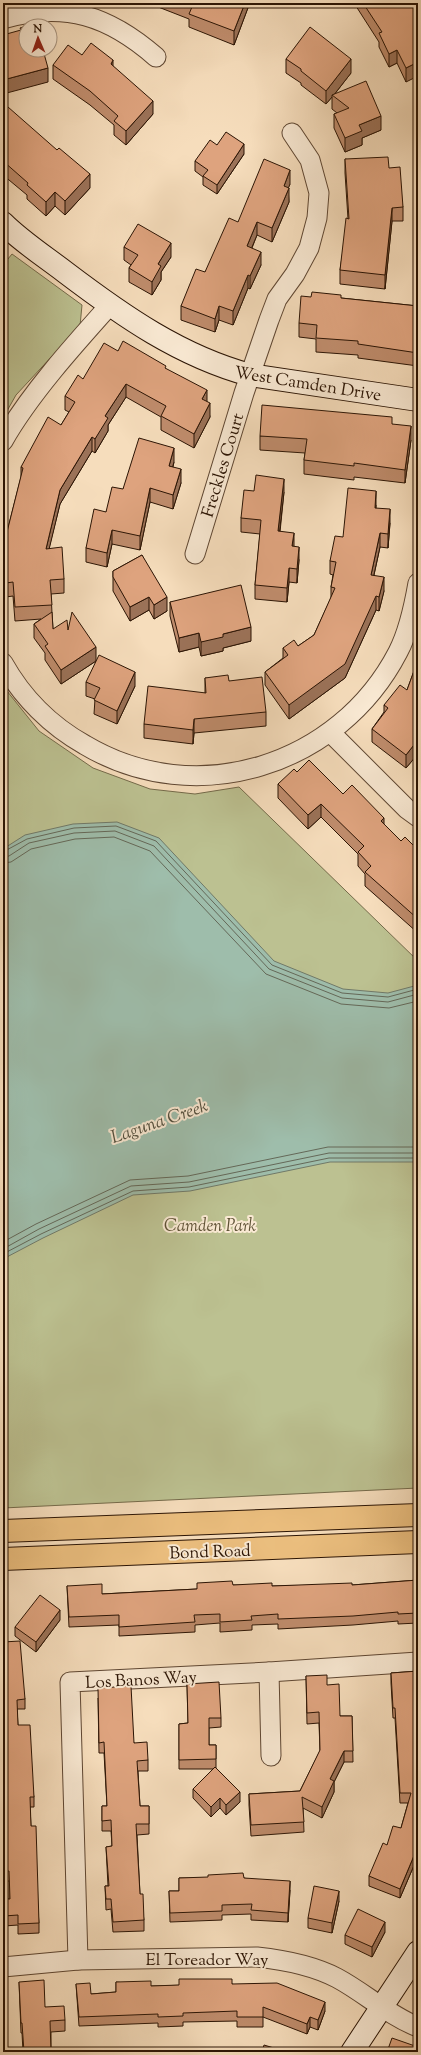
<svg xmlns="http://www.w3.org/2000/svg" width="421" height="2055" viewBox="0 0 421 2055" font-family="'Sorts Mill Goudy',serif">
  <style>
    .green { fill: #bcc191; stroke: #746a4a }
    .water { fill: #9ebdab; stroke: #707968 }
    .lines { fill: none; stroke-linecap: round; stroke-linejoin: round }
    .shore { stroke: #646858; stroke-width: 1 }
    .street-casing { stroke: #5e4632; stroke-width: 21 }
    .secondary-casing { stroke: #2b1404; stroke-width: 24 }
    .primary-casing { stroke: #2b1404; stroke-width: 24 }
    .street { stroke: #f9e9d3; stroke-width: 19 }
    .secondary { stroke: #f9e9d3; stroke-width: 22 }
    .primary { stroke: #ebbe7e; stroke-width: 22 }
    .wall { fill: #bf8c6c; stroke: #2b1404 }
    .shaded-wall { fill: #9b7258; stroke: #2b1404 }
    .building { fill: #dea37e; stroke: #2b1404 }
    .labels { text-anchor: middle; stroke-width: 4; stroke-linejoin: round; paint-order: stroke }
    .street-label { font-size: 17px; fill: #2b1404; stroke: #f9e9d3 }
    .park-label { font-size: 17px; font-style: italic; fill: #5e5135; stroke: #f9e9d3 }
    .water-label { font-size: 18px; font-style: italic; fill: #534f3e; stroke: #f9e9d3 }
  </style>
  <rect width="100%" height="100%" fill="#f6ddbc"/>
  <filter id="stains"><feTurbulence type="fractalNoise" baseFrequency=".005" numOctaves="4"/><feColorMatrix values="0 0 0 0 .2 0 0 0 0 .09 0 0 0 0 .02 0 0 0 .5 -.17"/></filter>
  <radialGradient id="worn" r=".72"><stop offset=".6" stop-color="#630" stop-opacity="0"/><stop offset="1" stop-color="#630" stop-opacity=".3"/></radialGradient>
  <g class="green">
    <polygon points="12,254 82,305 80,326 16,395 3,418 3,265"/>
    <polygon points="3,686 39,731 93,768 150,789 195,794 239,787 418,961 418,1488 3,1508"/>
  </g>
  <polygon class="water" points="117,822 159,838 274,961 343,989 388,993 418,985 418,1162 330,1162 190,1191 133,1195 43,1238 3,1259 3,849 25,835 73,824"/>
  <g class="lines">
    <g class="shore">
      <polyline points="3,852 27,839 74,828 116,826 156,841 272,965 342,993 388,997 418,989"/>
      <polyline points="3,857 9,856 29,843 74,833 115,831 154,846 269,969 342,998 388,1002 418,994"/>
      <polyline points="3,863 11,862 31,849 75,839 114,837 150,851 266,974 341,1004 389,1008 418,1001"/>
      <polyline points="3,1242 36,1224 130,1180 188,1176 328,1147 418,1147"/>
      <polyline points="3,1249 39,1229 131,1186 189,1182 329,1153 418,1153"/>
      <polyline points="3,1254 41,1234 133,1191 189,1187 329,1158 418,1158"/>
    </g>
    <g class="street-casing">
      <g id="street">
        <path d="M3,19C65,1 109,16 156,57"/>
        <path d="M3,441C29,395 74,345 109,306"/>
        <polyline points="195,554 244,393 269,320 277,299 295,274 309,248 317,218 319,193 310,160 292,133"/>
        <path d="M3,663C22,697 51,726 85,745C196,811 339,766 398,652C409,631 414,606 418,583"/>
        <polyline points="331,733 407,809 418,817"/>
        <polyline points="269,1672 271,1756"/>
        <polyline points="78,1960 70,1682 269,1672 418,1662"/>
        <path d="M3,1967L78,1960L257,1957C285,1960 312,1965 337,1978C365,1993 388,2015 418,2027"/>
      </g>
    </g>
    <g class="secondary-casing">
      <g id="secondary">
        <path d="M3,223C21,241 44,256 65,272C123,316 180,356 250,375L418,400"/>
        <polyline points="352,2052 418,1952"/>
      </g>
    </g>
    <g class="primary-casing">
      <g id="primary">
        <polyline points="3,1531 418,1515"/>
        <polyline points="3,1559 418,1542"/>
      </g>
    </g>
    <use href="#street" class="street"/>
    <use href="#secondary" class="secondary"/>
    <use href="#primary" class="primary"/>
  </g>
  <g class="wall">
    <polygon points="148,3 249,3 249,5 234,45 189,27 189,19"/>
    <polygon points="354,3 418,3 406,82 397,63 389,67 379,47 379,42"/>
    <polygon points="82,55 113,66 153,114 126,145 114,135 114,125 90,105 53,79 53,65"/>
    <polygon points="286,59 351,73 334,95 381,130 362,138 362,145 345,152 334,128 334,114 337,113 332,109 332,97 326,104 301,85 301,83 286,73"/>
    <polygon points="3,112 90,188 65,215 55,206 46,216 27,199 27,195 3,175"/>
    <polygon points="217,145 244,154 217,194 203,185 203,177 195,171 195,161"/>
    <polygon points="345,159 389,168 403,207 403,221 392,221 385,289 340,284 340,270 348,219 345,173"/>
    <polygon points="290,184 288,188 289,202 272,242 257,235 252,248 261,265 250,289 248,288 233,325 219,320 215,332 181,320 181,306 205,272 238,222"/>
    <polygon points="124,247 171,257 161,272 161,280 152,295 129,282 129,268 131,265 124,260"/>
    <polygon points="341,298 418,306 418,366 358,358 358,355 316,352 316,339 299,337 299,323"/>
    <polygon points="118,351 166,369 207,402 210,417 194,448 161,430 161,417 126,397 108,425 108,431 95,453 92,451 60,504 49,548 64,579 64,593 51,594 52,613 53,629 68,630 96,661 61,684 45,660 45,653 34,638 34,624 41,619 15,621 13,596 6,597 4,558 4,544 21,477 21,467 61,425 69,412 65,410 65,396 83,379"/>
    <polygon points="392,424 411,440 405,483 354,477 354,480 304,474 304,460 305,453 260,450 260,436"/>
    <polygon points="174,462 173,467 181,483 173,509 150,502 140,550 112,544 107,567 86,562 86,548 106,512 123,489"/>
    <polygon points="254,491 284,492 280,532 294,546 299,560 297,583 289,582 287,602 255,599 255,585 260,534 241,532 241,518"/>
    <polygon points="376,505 376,508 390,523 388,548 380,547 374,575 384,591 379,611 376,610 345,678 289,719 265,685 265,672 283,658 283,648 298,646 314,635 331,598 331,587 333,575 330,574 330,561 343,537"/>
    <polygon points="142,555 167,611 154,619 149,610 130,621 113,591 113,571"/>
    <polygon points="170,602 251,641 223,648 223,651 201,656 199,647 179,652 170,616"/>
    <polygon points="418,660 418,756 417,755 406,768 372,742 372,729 384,712 384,705 407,690"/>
    <polygon points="205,678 229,681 266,712 266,726 194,733 193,744 144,738 144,724 205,693"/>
    <polygon points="86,682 135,686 117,724 94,714 95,699 86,696"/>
    <polygon points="297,772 343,794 384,825 401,841 418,850 418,933 365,886 365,874 358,866 358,854 321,817 308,829 278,798 278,784"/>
    <polygon points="418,1580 418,1623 398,1624 398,1621 353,1625 278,1629 278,1624 252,1625 252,1630 220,1632 220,1623 195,1625 195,1632 119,1636 119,1625 69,1627 67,1586 102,1594 197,1589 233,1585 272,1586 352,1585"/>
    <polygon points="60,1620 36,1652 15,1636 15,1627"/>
    <polygon points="3,1642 25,1699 25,1709 17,1709 18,1725 34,1797 34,1807 30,1807 31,1826 39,1923 39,1933 18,1934 18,1925 4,1926 3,1899 9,1899 9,1881 4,1881 3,1855"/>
    <polygon points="418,1671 418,1856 400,1898 369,1886 369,1876 387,1845 401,1828 408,1803 400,1803 395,1718 393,1718 391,1683 391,1673"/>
    <polygon points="306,1676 327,1685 340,1716 352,1716 353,1762 344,1762 334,1782 334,1792 322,1818 303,1808 304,1832 251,1836 249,1805 249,1794 300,1791 320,1751 319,1723 307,1724"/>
    <polygon points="187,1684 221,1718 221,1727 209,1728 209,1745 216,1745 216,1768 240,1802 226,1815 220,1808 211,1817 193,1798 193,1789 213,1769 179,1769 179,1724 188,1723"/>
    <polygon points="98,1698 148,1760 148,1771 138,1771 140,1806 149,1806 149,1834 137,1835 140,1894 144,1920 144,1931 113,1932 111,1909 106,1910 105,1886 108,1886 106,1847 112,1846 111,1831 102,1831 102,1806 107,1806 104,1753 99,1753"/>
    <polygon points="179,1878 244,1878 290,1890 288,1922 251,1920 251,1914 222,1915 222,1920 170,1922 169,1891 179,1891"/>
    <polygon points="339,1901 332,1933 308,1928 308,1918"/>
    <polygon points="385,1932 372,1957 345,1944 345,1935"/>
    <polygon points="19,1982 45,2007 65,2020 65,2031 51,2032 51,2052 23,2052 22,2033 21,2033"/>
    <polygon points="116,1982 151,1986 232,1984 325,2011 318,2030 310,2027 307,2034 263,2017 263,2027 237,2027 237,2021 183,2022 183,2026 158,2027 158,2023 79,2026 76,1984 91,1994 116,1992"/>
  </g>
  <g class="shaded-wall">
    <polygon points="245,3 249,3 249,5 234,45 234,31"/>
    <polygon points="397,50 397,63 389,67 389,54"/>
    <polygon points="351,59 351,73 333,96 332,95 332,97 326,104 326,91"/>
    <polygon points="113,60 113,74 111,64"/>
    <polygon points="418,62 418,76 406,82 406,68"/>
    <polygon points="48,68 48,82 3,94 3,80"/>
    <polygon points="153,101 153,114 126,145 126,131"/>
    <polygon points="381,116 381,130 362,138 362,145 345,152 345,138 359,125"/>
    <polygon points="244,144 244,154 217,194 217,185"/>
    <polygon points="290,170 290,184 284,199 284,186"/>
    <polygon points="90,174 90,188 65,215 65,201"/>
    <polygon points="289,188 289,202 272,242 272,228"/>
    <polygon points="55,192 55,206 46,216 46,202"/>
    <polygon points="392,208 392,221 385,289 385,275"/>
    <polygon points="257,222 257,235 247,259 247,246"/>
    <polygon points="171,243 171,257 161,272 161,280 152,295 152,282 158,264"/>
    <polygon points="261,252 261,265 250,289 250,276"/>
    <polygon points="248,275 248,288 233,325 233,311"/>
    <polygon points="219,306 219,320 215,332 215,319"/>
    <polygon points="126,384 126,397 108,425 108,431 95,453 95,439 105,416"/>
    <polygon points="207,390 207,404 202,399"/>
    <polygon points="210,403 210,417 194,448 194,434"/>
    <polygon points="411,426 411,440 405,483 405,470"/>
    <polygon points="92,437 92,451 60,504 46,562 46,549 60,490"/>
    <polygon points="174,448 174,462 169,479 169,466"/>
    <polygon points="181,469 181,483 173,509 173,495"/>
    <polygon points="284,479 284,492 278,545 278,531"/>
    <polygon points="150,488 150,502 140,550 140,536"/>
    <polygon points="376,491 376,505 375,522 375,508"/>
    <polygon points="390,509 390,523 388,548 388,534"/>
    <polygon points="112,530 112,544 107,567 107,553"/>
    <polygon points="294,533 294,547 292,546"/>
    <polygon points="380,533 380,547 371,588 371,575"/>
    <polygon points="299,547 299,560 297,583 297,569"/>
    <polygon points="289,568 289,582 287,602 287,588"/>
    <polygon points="384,577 384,591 379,611 379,597"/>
    <polygon points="376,596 376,610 345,678 289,719 289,705"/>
    <polygon points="149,597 149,610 130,621 130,607"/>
    <polygon points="167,597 167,611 154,619 154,605"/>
    <polygon points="251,627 251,641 223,648 223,651 201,656 201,642 223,634"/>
    <polygon points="199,633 199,647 179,652 179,638"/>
    <polygon points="96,647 96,661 61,684 61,670"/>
    <polygon points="135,672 135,686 117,724 117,711"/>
    <polygon points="418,699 418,712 414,704"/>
    <polygon points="194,719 194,733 193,744 193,730"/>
    <polygon points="417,741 417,755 406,768 406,755"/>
    <polygon points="321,804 321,817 308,829 308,815"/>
    <polygon points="384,818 384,831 381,821"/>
    <polygon points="60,1610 60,1620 36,1652 36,1642"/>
    <polygon points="344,1751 344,1762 334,1782 334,1792 322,1818 322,1807 330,1779"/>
    <polygon points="240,1792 240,1802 226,1815 226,1805"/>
    <polygon points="220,1798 220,1808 211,1817 211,1807"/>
    <polygon points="418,1846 418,1856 400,1898 400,1889"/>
    <polygon points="290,1881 290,1890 288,1922 288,1913"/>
    <polygon points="339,1891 339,1901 332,1933 332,1923"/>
    <polygon points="385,1922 385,1932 372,1957 372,1947"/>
    <polygon points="325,2002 325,2011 318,2030 318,2020"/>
    <polygon points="310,2017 310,2027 307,2034 307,2024"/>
  </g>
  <g class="building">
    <polygon points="183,3 245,3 234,31 189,14 192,7"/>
    <polygon points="363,3 418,3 418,62 406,68 397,50 389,54 379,33 382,32"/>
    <polygon points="36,24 36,26 27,26"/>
    <polygon points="26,26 26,50 43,50 48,68 3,80 3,35 21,30 20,28"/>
    <polygon points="310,27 351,59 326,91 301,71 301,69 286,59"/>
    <polygon points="91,43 113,60 111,64 153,101 126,131 114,121 118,116 90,91 53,65 68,45 82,55"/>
    <polygon points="366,81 381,116 359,125 362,131 345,138 334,114 349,108 332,95"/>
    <polygon points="8,107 57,150 59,148 90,174 65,201 55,192 46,202 27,185 28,183 3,161 3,112"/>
    <polygon points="226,132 244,144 217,185 203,176 208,170 195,161 210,140 217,145"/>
    <polygon points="388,157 389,168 400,167 403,207 392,208 385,275 340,270 346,218 349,219 345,159"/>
    <polygon points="264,159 290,170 284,186 289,188 272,228 257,222 247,246 261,252 250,276 248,275 233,311 219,306 215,319 181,306 196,269 205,272 229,218 238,222"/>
    <polygon points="138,224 171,243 158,264 161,266 152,282 129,268 138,255 124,247"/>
    <polygon points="312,292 341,295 341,298 418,306 418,353 358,344 358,341 316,338 317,325 299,323 301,296 311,297"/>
    <polygon points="123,341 166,366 165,368 207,390 202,399 210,403 194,434 161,416 166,406 126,384 105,416 108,418 95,439 92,437 60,490 46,549 62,547 64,579 50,580 52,605 15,607 13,582 6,583 4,544 23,468 21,467 48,417 61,425 75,402 65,396 78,375 83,379 104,343 118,351"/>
    <polygon points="262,405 392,417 392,424 411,426 405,470 354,463 354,466 304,460 307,439 260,436"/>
    <polygon points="139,438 174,448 169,466 181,469 173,495 150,488 140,536 112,530 107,553 86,548 94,509 106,512 112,487 123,489"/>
    <polygon points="256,475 284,479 278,531 294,533 292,546 299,547 297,569 289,568 287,588 255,585 261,520 241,518 244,490 254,491"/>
    <polygon points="348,488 376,491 375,508 390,509 388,534 380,533 371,575 384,577 379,597 376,596 345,664 289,705 265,672 288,655 283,648 294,640 298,646 314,635 335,588 331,587 336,562 330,561 335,536 343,537"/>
    <polygon points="142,555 167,597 154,605 149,597 130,607 113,577 113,571"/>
    <polygon points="241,585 251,627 223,634 223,637 201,642 199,633 179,638 170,602"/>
    <polygon points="52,612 53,629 67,620 68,630 72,612 96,647 61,670 45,646 48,644 34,624"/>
    <polygon points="99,655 135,672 117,711 94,700 100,688 86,682"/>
    <polygon points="418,660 418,699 414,704 418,707 418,742 417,741 406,755 372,729 388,708 384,705 400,685 407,690"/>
    <polygon points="228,675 229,681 262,677 266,712 194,719 193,730 144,724 148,686 206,693 205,678"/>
    <polygon points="309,760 343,794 352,785 384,818 381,821 401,841 405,837 418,850 418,919 365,872 371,866 358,852 364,846 321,804 308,815 278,784 294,769 297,772"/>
    <polygon points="418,1580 418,1613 398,1614 398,1612 353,1616 278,1619 278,1614 251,1616 252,1620 220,1622 220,1614 194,1615 195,1622 119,1627 119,1615 69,1617 67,1586 102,1584 102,1594 197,1589 197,1583 232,1581 233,1585 272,1583 272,1586 352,1583 352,1585"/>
    <polygon points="40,1595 60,1610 36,1642 15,1627"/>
    <polygon points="20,1641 25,1699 17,1700 18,1725 30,1725 34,1797 30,1797 31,1826 36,1826 39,1923 18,1924 18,1915 4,1916 3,1899 10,1899 9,1871 4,1871 3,1845 3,1642"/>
    <polygon points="418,1671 418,1846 400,1889 369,1876 383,1843 387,1845 393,1826 401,1828 411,1793 400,1793 395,1708 393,1708 391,1673"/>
    <polygon points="327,1675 327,1685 339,1684 340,1716 352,1716 353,1751 344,1751 330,1779 334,1781 322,1807 302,1797 304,1822 251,1825 249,1794 300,1791 320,1750 319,1712 307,1713 306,1676"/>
    <polygon points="219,1682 221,1718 209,1718 209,1745 216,1745 216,1759 179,1760 179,1724 188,1723 187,1684"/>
    <polygon points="131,1686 134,1743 147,1742 148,1760 137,1761 140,1806 149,1806 149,1824 136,1824 140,1894 143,1894 144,1920 113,1922 111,1899 106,1899 105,1886 109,1886 106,1847 112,1846 111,1820 102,1821 102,1806 107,1806 104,1742 99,1743 98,1688"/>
    <polygon points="215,1767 240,1792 226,1805 220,1798 211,1807 193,1789"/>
    <polygon points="243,1873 244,1878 290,1881 288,1913 251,1910 252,1904 222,1905 222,1911 170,1913 169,1891 179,1891 179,1878 208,1877 208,1875"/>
    <polygon points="314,1886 339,1891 332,1923 308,1918"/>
    <polygon points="358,1909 385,1922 372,1947 345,1935"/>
    <polygon points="179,1979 232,1979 232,1984 277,1983 325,2002 318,2020 310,2017 307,2024 263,2007 263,2017 237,2017 237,2011 183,2013 183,2016 158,2017 158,2014 79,2017 76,1984 90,1983 91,1994 116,1992 116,1982 151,1981 151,1986 179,1985"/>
    <polygon points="44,1980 45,2007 64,2006 65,2020 50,2021 51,2052 24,2052 22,2023 21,2023 19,1982"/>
    <polygon points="392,2038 415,2046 413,2052 387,2052"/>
    <polygon points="264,2045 287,2052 262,2052"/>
  </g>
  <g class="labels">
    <g class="street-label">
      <text transform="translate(308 383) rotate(9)" y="6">West Camden Drive</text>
      <text transform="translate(222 465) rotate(-73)" y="6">Freckles Court</text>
      <text transform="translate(210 1551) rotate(-2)" y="6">Bond Road</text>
      <text transform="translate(141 1679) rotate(-3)" y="6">Los Banos Way</text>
      <text x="207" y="1965">El Toreador Way</text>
    </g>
    <g class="park-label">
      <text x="210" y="1231">Camden Park</text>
    </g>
    <g class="water-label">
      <text transform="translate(159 1121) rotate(-19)" y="6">Laguna Creek</text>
    </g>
  </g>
  <rect width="421" height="2055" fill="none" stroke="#f6ddbc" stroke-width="16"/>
  <rect x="4" y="4" width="413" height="2047" fill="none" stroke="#2b1404" stroke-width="2"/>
  <rect x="8" y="8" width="405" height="2039" fill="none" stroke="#2b1404"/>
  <g transform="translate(38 38) rotate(358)"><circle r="19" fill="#f9e9d3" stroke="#a79480"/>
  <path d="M0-3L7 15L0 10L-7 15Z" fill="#8f2418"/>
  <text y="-6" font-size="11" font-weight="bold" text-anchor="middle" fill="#2b1404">N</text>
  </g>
  <rect width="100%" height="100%" filter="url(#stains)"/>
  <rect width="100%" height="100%" fill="url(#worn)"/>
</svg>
